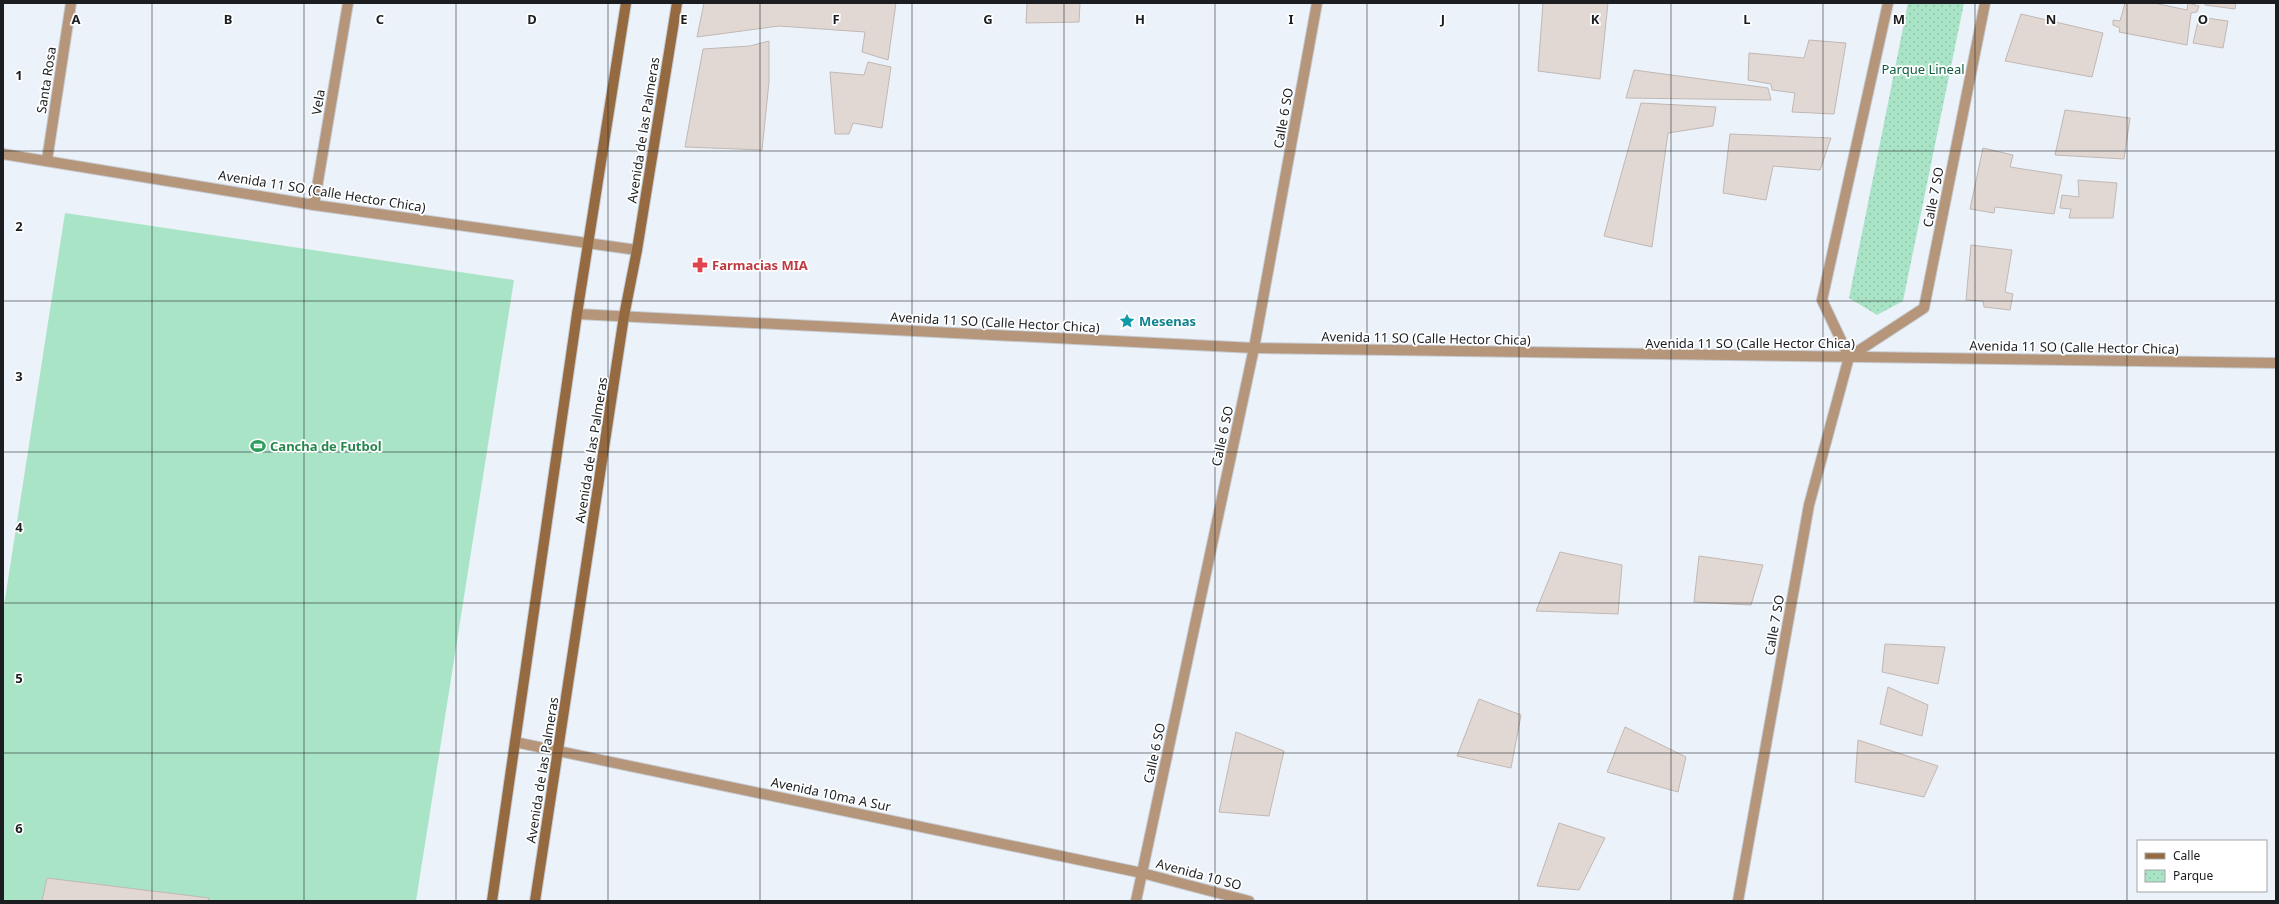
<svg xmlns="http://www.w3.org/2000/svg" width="2279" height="904" viewBox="0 0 2279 904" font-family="'Noto Sans',sans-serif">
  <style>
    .park { fill: url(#park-dots) }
    .pitch { fill: #aae4c6 }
    .building { fill: #e1d8d3; stroke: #c1b8b4 }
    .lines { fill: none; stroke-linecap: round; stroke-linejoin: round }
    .street-casing { stroke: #c6ccd3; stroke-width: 12 }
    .secondary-casing { stroke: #c6ccd3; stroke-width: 12 }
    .street { stroke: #b5967b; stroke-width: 10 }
    .secondary { stroke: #966a41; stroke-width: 10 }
    .grid { fill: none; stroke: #1b1d20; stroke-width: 1; stroke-opacity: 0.55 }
    .labels { text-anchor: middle; stroke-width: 3.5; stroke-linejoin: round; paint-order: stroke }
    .park-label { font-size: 13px; fill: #0c5d3f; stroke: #fff }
    .street-label { font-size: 13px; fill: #1b1d20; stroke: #fff }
    .health-label { font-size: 13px; font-weight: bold; fill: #be3a42; stroke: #fff; text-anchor: start }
    .culture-label { font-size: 13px; font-weight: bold; fill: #0d838f; stroke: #fff; text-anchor: start }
    .leisure-label { font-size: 13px; font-weight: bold; fill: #27864d; stroke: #fff; text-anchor: start }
    .grid-label { font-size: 13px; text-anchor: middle; font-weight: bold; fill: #1b1d20; stroke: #fff; stroke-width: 3.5; stroke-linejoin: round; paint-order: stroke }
  </style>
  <defs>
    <pattern id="park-dots" width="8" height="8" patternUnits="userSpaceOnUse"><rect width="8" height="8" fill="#aae4c6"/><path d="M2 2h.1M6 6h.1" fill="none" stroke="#92c3aa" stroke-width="1.8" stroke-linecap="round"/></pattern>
  </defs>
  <rect width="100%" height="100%" fill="#ecf2fa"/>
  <polygon class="park" points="1908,3 1964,3 1903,301 1877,315 1849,298"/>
  <polygon class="pitch" points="65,213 514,280 416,901 3,901 3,612"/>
  <g class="building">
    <polygon points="704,3 896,3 888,60 862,52 865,32 779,26 697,37"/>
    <polygon points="1027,3 1080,3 1079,22 1026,23"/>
    <polygon points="1543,3 1608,3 1600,79 1538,71"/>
    <polygon points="2125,3 2154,3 2187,10 2188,3 2199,6 2197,12 2191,13 2187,45 2119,32 2120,28 2113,25 2113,20 2120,21"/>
    <polygon points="2205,3 2236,3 2235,9 2205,5"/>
    <polygon points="2021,14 2103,33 2092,77 2005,61"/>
    <polygon points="2199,17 2228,21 2223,48 2193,43"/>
    <polygon points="1809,40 1846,43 1834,114 1792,112 1795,93 1772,90 1771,84 1748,80 1749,53 1804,58"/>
    <polygon points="769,41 769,82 762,150 685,147 703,49 750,46"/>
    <polygon points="868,62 891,67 882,128 853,123 849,134 835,134 830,72 864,75"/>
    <polygon points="1634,70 1768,88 1771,100 1626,98"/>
    <polygon points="1641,103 1716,107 1713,126 1668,133 1652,247 1604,236"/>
    <polygon points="2065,110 2130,118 2124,159 2055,155"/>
    <polygon points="1730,134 1831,138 1820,170 1773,166 1766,200 1723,193"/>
    <polygon points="1983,148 2013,155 2010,167 2062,175 2054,214 1995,207 1994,213 1970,209"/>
    <polygon points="2078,180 2117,183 2113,218 2069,218 2071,209 2060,208 2062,195 2079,197"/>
    <polygon points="1971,245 2012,250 2005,292 2013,294 2010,310 1984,307 1983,301 1966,300"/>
    <polygon points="1560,552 1622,565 1618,614 1536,611"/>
    <polygon points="1699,556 1763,565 1751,605 1694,602"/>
    <polygon points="1885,644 1945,647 1938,684 1882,672"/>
    <polygon points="1888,687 1928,705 1922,736 1880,724"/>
    <polygon points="1479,699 1521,715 1511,768 1457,756"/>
    <polygon points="1625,727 1686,757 1678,792 1607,772"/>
    <polygon points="1236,732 1284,751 1269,816 1219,812"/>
    <polygon points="1858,740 1938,766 1924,797 1855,782"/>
    <polygon points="1559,823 1605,838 1579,890 1537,886"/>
    <polygon points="47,878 209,898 208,901 42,901"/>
  </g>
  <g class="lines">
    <g class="street-casing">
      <g id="street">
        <polyline points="3,154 314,205 637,250"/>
        <polyline points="47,160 71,3"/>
        <polyline points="314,205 348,3"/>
        <polyline points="577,314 1254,348 2276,363"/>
        <polyline points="1849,357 1924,308 1985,3"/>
        <polyline points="515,742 1142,873 1249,901"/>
        <polyline points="1136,901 1254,348 1317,3"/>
        <polyline points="1738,901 1809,505 1849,357 1822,300 1888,3"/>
      </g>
    </g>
    <g class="secondary-casing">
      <g id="secondary">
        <polyline points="492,901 577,314 626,3"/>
        <polyline points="535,901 624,316 637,250 677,3"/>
      </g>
    </g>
    <use href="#street" class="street"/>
    <use href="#secondary" class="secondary"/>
  </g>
  <path class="grid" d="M152,3V901M304,3V901M456,3V901M608,3V901M760,3V901M912,3V901M1064,3V901M1215,3V901M1367,3V901M1519,3V901M1671,3V901M1823,3V901M1975,3V901M2127,3V901M3,151H2276M3,301H2276M3,452H2276M3,603H2276M3,753H2276"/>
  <defs>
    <g id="pharmacy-bare" transform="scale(1.2)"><path d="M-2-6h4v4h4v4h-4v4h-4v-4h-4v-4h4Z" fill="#e0444e" stroke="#fff" stroke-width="2.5" paint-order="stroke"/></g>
    <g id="sight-bare" transform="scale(1.2)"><path d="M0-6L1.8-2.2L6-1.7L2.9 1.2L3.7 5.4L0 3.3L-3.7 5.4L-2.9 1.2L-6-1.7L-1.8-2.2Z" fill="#0f9aa8" stroke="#fff" stroke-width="2.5" paint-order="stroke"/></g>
    <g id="stadium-bare" transform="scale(1.2)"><path d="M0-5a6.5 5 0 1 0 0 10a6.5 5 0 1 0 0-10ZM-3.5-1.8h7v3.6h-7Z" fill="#2e9e5b" stroke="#fff" stroke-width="2.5" paint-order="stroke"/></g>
  </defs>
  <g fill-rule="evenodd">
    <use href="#pharmacy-bare" x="700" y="265"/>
    <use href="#sight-bare" x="1127" y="321"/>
    <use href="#stadium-bare" x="258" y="446"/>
  </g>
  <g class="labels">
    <g class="park-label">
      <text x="1923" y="74">Parque Lineal</text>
    </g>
    <g class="street-label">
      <text transform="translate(46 80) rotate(-81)" y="5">Santa Rosa</text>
      <text transform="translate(318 102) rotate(-80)" y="5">Vela</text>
      <text transform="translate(1283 118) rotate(-80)" y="5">Calle 6 SO</text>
      <text transform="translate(643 130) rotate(-81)" y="5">Avenida de las Palmeras</text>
      <text transform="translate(322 191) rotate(9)" y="5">Avenida 11 SO (Calle Hector Chica)</text>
      <text transform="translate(1933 197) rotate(-79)" y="5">Calle 7 SO</text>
      <text transform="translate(995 322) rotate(3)" y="5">Avenida 11 SO (Calle Hector Chica)</text>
      <text transform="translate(1426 338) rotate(1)" y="5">Avenida 11 SO (Calle Hector Chica)</text>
      <text x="1750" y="348">Avenida 11 SO (Calle Hector Chica)</text>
      <text transform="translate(2074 347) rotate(1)" y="5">Avenida 11 SO (Calle Hector Chica)</text>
      <text transform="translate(1222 436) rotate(-78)" y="5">Calle 6 SO</text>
      <text transform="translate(591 450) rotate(-81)" y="5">Avenida de las Palmeras</text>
      <text transform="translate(1774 625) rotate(-80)" y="5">Calle 7 SO</text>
      <text transform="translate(1154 753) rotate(-78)" y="5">Calle 6 SO</text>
      <text transform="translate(542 770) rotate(-81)" y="5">Avenida de las Palmeras</text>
      <text transform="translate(831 794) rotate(12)" y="5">Avenida 10ma A Sur</text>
      <text transform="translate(1199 874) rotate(15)" y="5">Avenida 10 SO</text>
    </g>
    <g class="health-label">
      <text x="712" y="270">Farmacias MIA</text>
    </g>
    <g class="culture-label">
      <text x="1139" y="326">Mesenas</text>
    </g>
    <g class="leisure-label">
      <text x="270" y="451">Cancha de Futbol</text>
    </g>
  </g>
  <g class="grid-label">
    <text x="76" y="24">A</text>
    <text x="228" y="24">B</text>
    <text x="380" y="24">C</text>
    <text x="532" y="24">D</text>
    <text x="684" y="24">E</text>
    <text x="836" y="24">F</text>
    <text x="988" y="24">G</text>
    <text x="1140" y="24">H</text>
    <text x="1291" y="24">I</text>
    <text x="1443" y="24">J</text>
    <text x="1595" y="24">K</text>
    <text x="1747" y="24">L</text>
    <text x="1899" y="24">M</text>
    <text x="2051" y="24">N</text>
    <text x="2203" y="24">O</text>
    <text x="19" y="80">1</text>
    <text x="19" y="231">2</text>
    <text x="19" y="381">3</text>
    <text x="19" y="532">4</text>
    <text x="19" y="683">5</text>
    <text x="19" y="833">6</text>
  </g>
  <rect width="2279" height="904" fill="none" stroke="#1b1d20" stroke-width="8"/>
  <rect x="2137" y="840" width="130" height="52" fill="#ffffff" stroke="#a4a5a6"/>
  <rect x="2145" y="853" width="20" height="6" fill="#966a41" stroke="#a4a5a6"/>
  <text x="2173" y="860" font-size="12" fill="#1b1d20">Calle</text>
  <rect x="2145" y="870" width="20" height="12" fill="url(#park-dots)" stroke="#a4a5a6"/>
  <text x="2173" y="880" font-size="12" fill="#1b1d20">Parque</text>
</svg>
